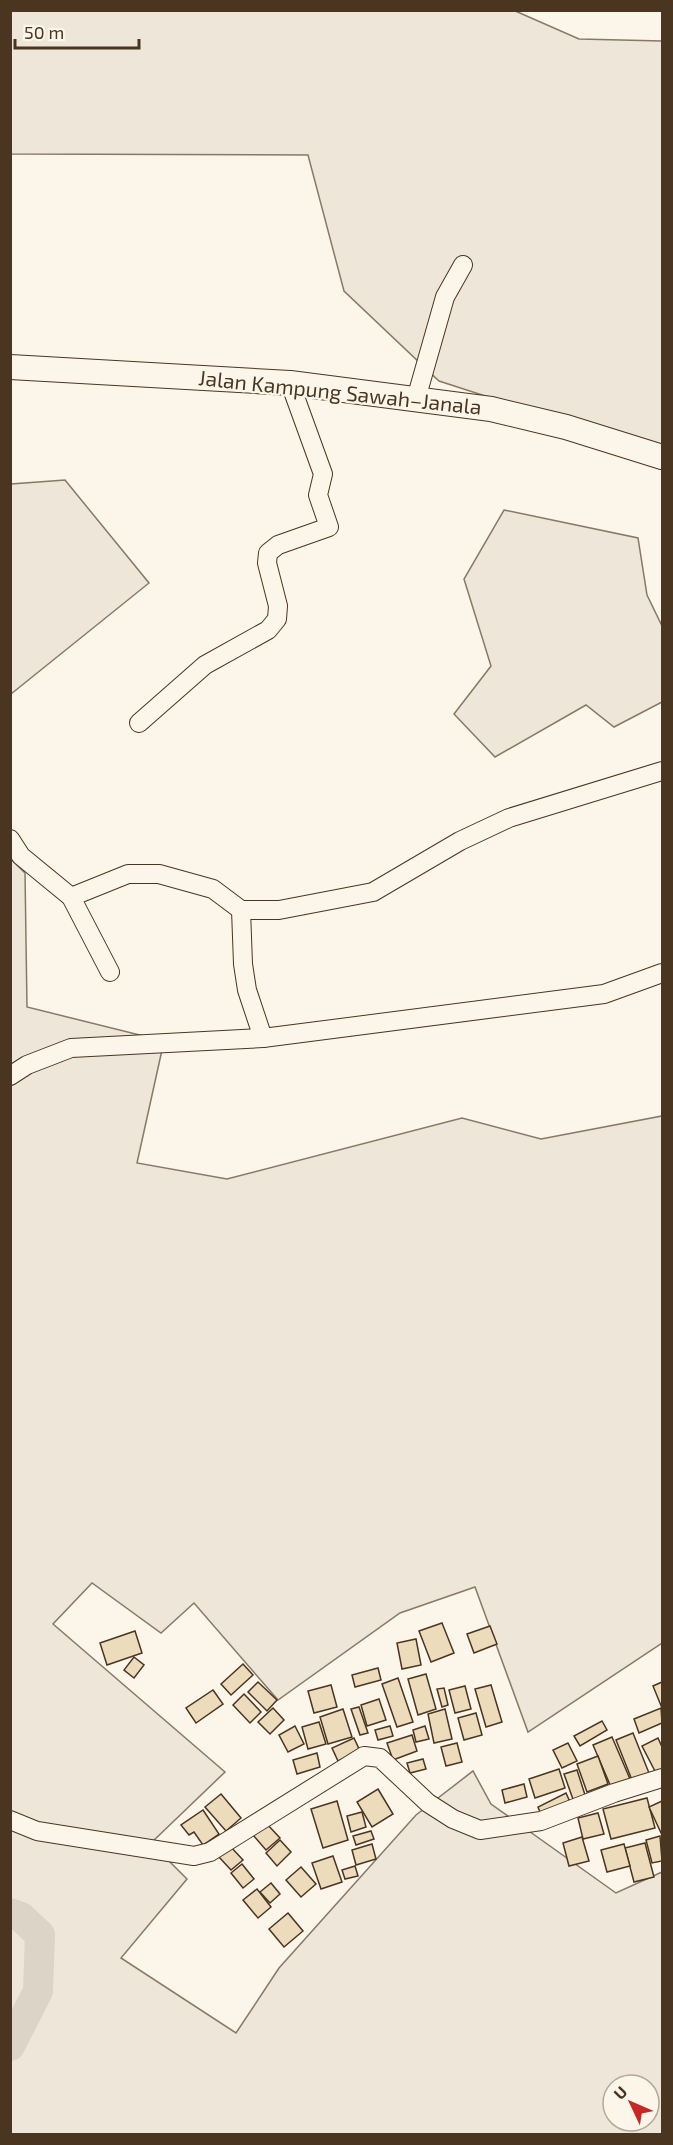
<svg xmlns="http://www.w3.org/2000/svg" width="673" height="2145" viewBox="0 0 673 2145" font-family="'Exo 2',sans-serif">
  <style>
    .green { fill: #ede6d9; stroke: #887966; stroke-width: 1.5; fill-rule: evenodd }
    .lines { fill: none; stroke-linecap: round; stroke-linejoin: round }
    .river { stroke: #dcd4c6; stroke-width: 30 }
    .building { fill: #ecdcbc; stroke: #4a3520; stroke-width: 1.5 }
    .minor-casing { stroke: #4a3520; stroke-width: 20 }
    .major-casing { stroke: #4a3520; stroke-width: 26 }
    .minor { stroke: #fbf6e9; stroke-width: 18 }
    .major { stroke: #fbf6e9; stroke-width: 24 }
    .labels { text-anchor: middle; stroke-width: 4.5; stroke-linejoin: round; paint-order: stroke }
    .street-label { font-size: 21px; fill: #4a3520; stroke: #fbf6e9 }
  </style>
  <rect width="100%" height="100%" fill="#fbf6e9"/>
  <g class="green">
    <polygon points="513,10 579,39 662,41 662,453 439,381 344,291 308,155 11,154 11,11"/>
    <polygon points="65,480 149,583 11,694 11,484"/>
    <polygon points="504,510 638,538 647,595 662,626 662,702 614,727 586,705 495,757 454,714 491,666 464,579"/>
    <path d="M10,858L25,873L27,1007L164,1041L137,1163L227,1179L462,1118L541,1139L662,1116V1643L528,1732L475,1587L400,1613L278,1700L194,1603L161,1633L92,1583L53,1624L225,1772L151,1843L187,1879L121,1958L236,2033L279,1968L416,1815L473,1771L491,1804L616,1893L662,1872V2134H11ZM613,2085H649V2121H613Z"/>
  </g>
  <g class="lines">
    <polyline class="river" points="10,1913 21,1917 40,1935 38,1991 10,2046"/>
  </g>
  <g class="building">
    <polygon points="442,1623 454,1653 431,1662 419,1631"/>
    <polygon points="490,1626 497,1644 474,1653 467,1634"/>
    <polygon points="135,1631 142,1653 107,1665 100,1643"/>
    <polygon points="416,1639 421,1665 402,1669 397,1643"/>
    <polygon points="134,1657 144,1665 134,1678 124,1670"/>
    <polygon points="243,1664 253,1675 231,1695 221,1684"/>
    <polygon points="378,1668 381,1680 355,1687 352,1675"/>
    <polygon points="426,1674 436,1709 418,1715 408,1679"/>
    <polygon points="398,1678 413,1722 397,1727 382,1684"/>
    <polygon points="258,1682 277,1700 267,1711 248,1692"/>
    <polygon points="662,1682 662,1708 653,1686"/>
    <polygon points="331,1685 337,1707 314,1713 308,1691"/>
    <polygon points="491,1685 502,1722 486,1727 475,1689"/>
    <polygon points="465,1686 471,1709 455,1713 449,1690"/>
    <polygon points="444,1688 448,1705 442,1707 437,1689"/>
    <polygon points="213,1690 223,1704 196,1723 186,1708"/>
    <polygon points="244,1694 261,1712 250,1723 233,1705"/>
    <polygon points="379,1699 386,1720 367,1726 361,1705"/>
    <polygon points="359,1707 368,1733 360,1735 351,1709"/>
    <polygon points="273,1708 284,1720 270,1734 258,1722"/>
    <polygon points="661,1708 662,1723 639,1733 634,1719"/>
    <polygon points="343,1709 352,1737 328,1744 320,1717"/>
    <polygon points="445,1709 452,1739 434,1743 428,1714"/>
    <polygon points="476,1713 482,1735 464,1740 458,1718"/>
    <polygon points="602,1721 607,1730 580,1746 574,1736"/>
    <polygon points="319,1722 326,1744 308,1749 302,1727"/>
    <polygon points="295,1726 304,1744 288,1752 279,1735"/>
    <polygon points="390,1726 393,1736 378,1740 375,1730"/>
    <polygon points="425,1726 429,1739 416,1742 413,1730"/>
    <polygon points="633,1733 649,1773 632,1780 616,1740"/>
    <polygon points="412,1735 417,1751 393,1760 387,1743"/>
    <polygon points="612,1737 630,1779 611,1787 593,1745"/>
    <polygon points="354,1738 360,1751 338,1761 332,1748"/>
    <polygon points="658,1738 662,1747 662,1772 657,1775 642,1746"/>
    <polygon points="457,1743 462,1762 446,1766 441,1747"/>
    <polygon points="568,1743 577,1761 562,1768 553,1750"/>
    <polygon points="317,1753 320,1767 297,1774 293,1760"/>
    <polygon points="598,1756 608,1784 587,1792 577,1764"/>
    <polygon points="423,1759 426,1769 410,1773 407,1763"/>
    <polygon points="559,1769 565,1788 535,1798 529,1779"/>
    <polygon points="577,1770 586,1798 574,1802 564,1774"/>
    <polygon points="524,1784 527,1797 505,1803 502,1790"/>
    <polygon points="378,1789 393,1814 372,1827 357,1802"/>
    <polygon points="566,1793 570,1802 542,1817 538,1807"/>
    <polygon points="221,1794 241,1818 226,1831 205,1807"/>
    <polygon points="647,1798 655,1828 611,1839 603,1809"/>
    <polygon points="337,1801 348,1840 323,1848 311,1809"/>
    <polygon points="662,1801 662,1835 649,1807"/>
    <polygon points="203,1810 219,1834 203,1845 194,1832 189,1835 181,1825"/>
    <polygon points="362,1812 366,1827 351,1832 347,1816"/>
    <polygon points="598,1813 604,1834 583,1839 578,1818"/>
    <polygon points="266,1823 280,1838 266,1850 253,1835"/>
    <polygon points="371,1831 374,1839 356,1845 353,1836"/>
    <polygon points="660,1836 662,1861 652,1863 646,1840"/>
    <polygon points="582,1837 589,1861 569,1866 563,1843"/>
    <polygon points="280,1840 291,1852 277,1866 266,1853"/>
    <polygon points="645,1843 654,1877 634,1882 625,1848"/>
    <polygon points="372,1844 376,1859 356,1865 352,1850"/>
    <polygon points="624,1844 630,1866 607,1872 601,1850"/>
    <polygon points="230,1846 243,1860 231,1870 219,1857"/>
    <polygon points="333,1856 342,1882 321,1889 312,1863"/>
    <polygon points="242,1864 254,1879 243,1888 231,1873"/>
    <polygon points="355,1866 358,1876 345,1879 342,1870"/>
    <polygon points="301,1867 316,1884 301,1897 286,1880"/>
    <polygon points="271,1883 280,1894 270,1903 260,1892"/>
    <polygon points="257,1889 271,1907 258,1918 243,1900"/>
    <polygon points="288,1913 303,1931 284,1947 269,1929"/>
  </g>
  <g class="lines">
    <g class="minor-casing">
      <g id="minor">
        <polyline points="416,399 445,297 463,265"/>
        <polyline points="139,723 205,665 268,630 277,619 278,606 267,563 268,553 278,545 329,527 318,495 323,474 290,383"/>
        <polyline points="10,839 21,856 71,897 110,972"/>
        <polyline points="71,897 128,874 159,874 213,889 241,910 279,910 373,892 460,841 509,818 662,771"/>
        <polyline points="241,910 243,964 247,990 263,1038"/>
        <polyline points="10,1076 27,1065 71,1048 263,1038 604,994 662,973"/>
        <polyline points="10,1820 37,1831 194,1856 210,1852 364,1756 380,1758 428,1803 453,1819 480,1830 541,1821 614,1793 662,1778"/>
      </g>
    </g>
    <g class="major-casing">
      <polyline id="major" points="10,367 290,383 491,409 566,427 662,457"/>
    </g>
    <use href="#minor" class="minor"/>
    <use href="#major" class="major"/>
  </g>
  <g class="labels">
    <g class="street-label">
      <text transform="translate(340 393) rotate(6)" y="7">Jalan Kampung Sawah–Janala</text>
    </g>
  </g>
  <rect width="673" height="2145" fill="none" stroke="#4a3520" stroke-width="24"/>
  <g transform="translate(631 2103) rotate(314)"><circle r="28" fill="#fbf6e9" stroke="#b4a999" stroke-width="1.5"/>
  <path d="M0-4.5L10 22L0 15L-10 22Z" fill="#c62828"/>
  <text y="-9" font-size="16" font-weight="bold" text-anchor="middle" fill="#4a3520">U</text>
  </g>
  <path d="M15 39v9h124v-9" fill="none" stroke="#4a3520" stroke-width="3"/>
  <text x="24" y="39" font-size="18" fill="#4a3520" stroke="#fbf6e9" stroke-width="4.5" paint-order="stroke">50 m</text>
</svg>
